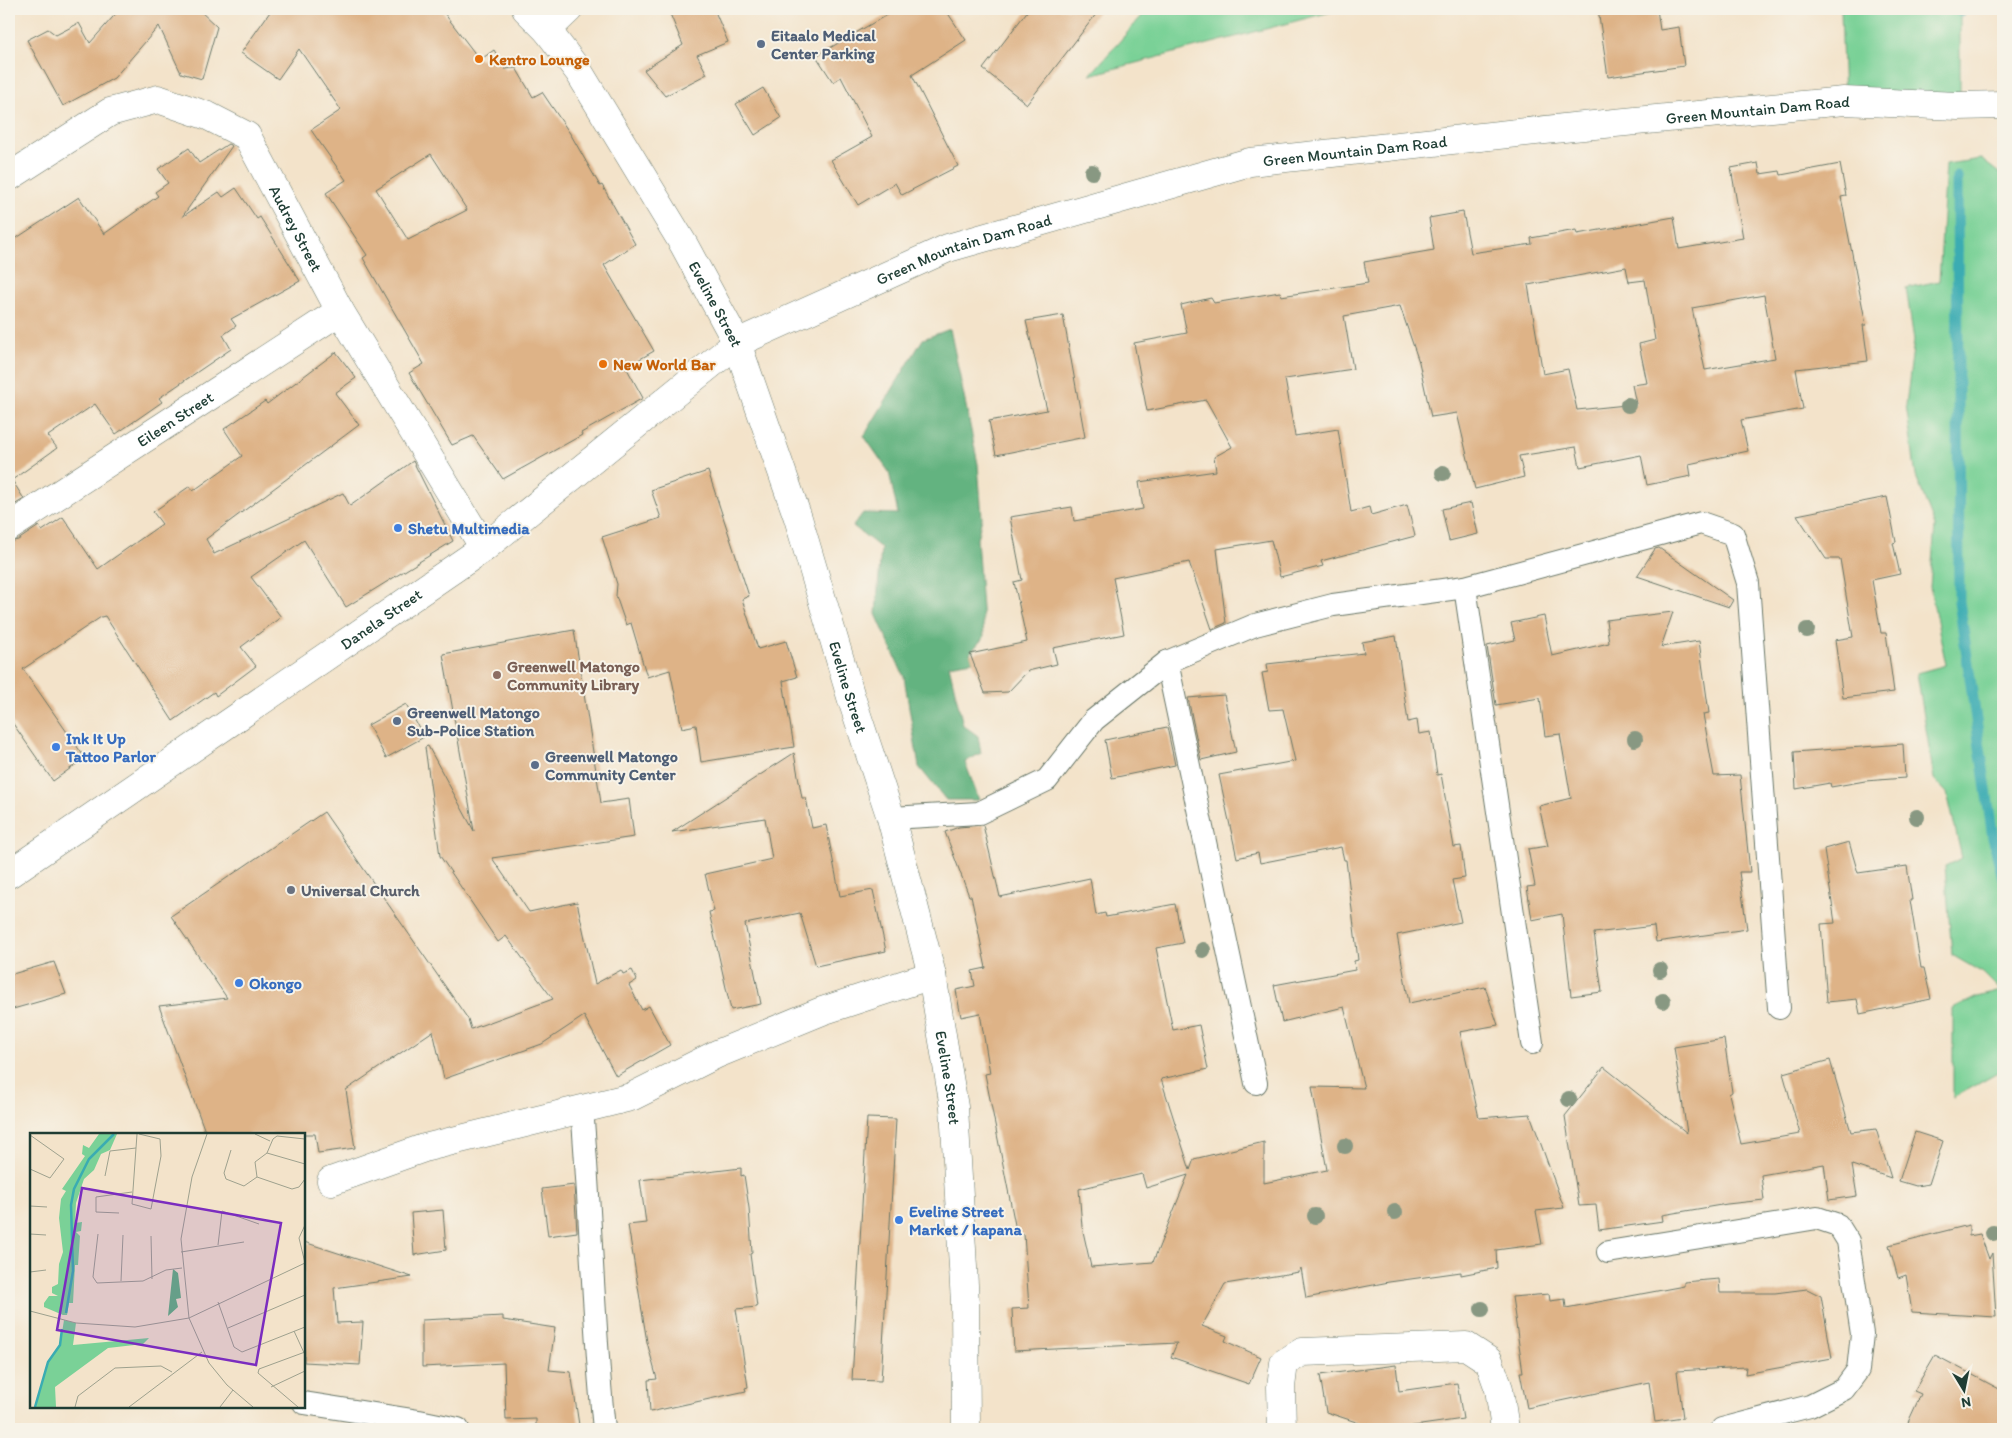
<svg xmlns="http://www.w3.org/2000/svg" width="2012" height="1438" viewBox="0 0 2012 1438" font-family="Itim,sans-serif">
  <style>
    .green { fill: #7ad197; stroke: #4c8766 }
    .forest { fill: #63b380; stroke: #41785a }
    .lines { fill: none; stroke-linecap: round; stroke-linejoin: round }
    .stream { stroke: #3aacb2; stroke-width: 11 }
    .building { fill: #deb387; fill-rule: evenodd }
    .service-casing { stroke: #697768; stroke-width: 24 }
    .minor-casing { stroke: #697768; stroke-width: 29 }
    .tertiary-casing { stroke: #697768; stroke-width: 29 }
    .path { stroke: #697768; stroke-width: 3; stroke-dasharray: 1 4; stroke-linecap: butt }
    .service { stroke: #fff; stroke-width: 22 }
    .minor { stroke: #fff; stroke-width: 28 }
    .tertiary { stroke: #fff; stroke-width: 28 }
    .tree { fill: #889882 }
    .service-dot { fill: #5c6f8a; stroke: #f7f3e8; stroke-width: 2 }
    .food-dot { fill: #e8710a; stroke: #f7f3e8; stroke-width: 2 }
    .shop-dot { fill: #3f7fe0; stroke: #f7f3e8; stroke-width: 2 }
    .education-dot { fill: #8d6e63; stroke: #f7f3e8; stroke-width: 2 }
    .worship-dot { fill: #6b7280; stroke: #f7f3e8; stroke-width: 2 }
    .labels { text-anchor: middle; stroke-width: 4; stroke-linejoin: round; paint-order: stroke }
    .service-label { font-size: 16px; font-weight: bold; fill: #4e5e75; stroke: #f7f3e8; text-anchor: start }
    .food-label { font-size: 16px; font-weight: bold; fill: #c56008; stroke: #f7f3e8; text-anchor: start }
    .street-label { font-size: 16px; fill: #1f3d34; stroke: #f7f3e8 }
    .shop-label { font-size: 16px; font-weight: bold; fill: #366cbe; stroke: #f7f3e8; text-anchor: start }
    .education-label { font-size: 16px; font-weight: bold; fill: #785e54; stroke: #f7f3e8; text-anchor: start }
    .worship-label { font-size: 16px; font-weight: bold; fill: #5b616d; stroke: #f7f3e8; text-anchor: start }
    .inset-river { fill: none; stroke: #3aacb2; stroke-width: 2.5 }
    .inset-road { fill: none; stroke: #9ea18e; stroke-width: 1 }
    .view { fill: #7b2cbf; fill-opacity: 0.15; stroke: #7b2cbf; stroke-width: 2.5 }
    .inset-edge { fill: none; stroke: #1f3d34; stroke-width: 2.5 }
  </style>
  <rect width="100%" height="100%" fill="#f7f3e8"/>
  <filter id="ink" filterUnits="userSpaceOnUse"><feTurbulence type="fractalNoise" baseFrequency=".02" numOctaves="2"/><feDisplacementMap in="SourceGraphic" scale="10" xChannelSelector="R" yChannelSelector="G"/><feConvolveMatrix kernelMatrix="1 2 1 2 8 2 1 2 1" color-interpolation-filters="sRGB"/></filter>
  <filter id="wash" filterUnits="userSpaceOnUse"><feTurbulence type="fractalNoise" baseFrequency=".0096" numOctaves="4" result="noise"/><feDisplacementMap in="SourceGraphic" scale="20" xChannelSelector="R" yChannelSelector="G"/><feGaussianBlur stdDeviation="1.12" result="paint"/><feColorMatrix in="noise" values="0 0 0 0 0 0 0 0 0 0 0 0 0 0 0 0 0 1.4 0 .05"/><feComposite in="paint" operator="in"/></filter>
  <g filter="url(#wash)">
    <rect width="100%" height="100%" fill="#f3e3ca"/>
    <g class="green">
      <polygon points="1148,9 1342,9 1090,75"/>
      <polygon points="1841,9 1960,9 1960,107 1844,101"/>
      <polygon points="1981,159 2003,176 2003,1070 1953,1098 1953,1009 1977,997 2001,991 1983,973 1952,955 1945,866 1962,858 1947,793 1934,779 1917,673 1946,665 1930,587 1935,526 1916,476 1906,405 1914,340 1906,288 1939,281 1946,164"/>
    </g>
    <polygon class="forest" points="950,329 978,464 982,518 977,539 984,637 970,653 973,661 949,665 963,725 978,736 981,753 965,762 979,800 946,800 919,767 904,677 876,614 881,548 853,526 863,513 898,514 889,472 864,436 923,339"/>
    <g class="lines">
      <g class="stream">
        <polyline points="1960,9 1960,11"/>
        <polyline points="1957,177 1959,601 1993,838 2003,878"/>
      </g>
    </g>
    <g id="blocks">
      <g class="building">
        <polygon points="120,9 198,9 217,27 202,79 181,73 159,26 114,78 63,106 27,40 48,29 56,35 79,23 90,43"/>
        <path d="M272,9H441L480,60L494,50L505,69L516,68L533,97L542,92L571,135L600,186L602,185L635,244L604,265L654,351L626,367L643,398L581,433L582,435L503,479L473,436L452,445L409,373L424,364L363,258L367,255L326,193L346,180L311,130L341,110L299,49L278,79L241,53ZM431,154L467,210L408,240L376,189Z"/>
        <polygon points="668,9 714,9 728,42 697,55 707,74 665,96 644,70 683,45"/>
        <polygon points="897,9 945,9 966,40 912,75 958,166 902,195 895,183 858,205 831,160 872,137 841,77 833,82 816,56"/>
        <polygon points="1029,9 1100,9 1027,104 983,69"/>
        <polygon points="1598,9 1657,9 1660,30 1679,27 1684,66 1608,77"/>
        <polygon points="763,88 781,118 755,135 736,104"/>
        <polygon points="228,144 232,146 182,217 219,192 223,197 236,188 257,219 260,217 300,281 231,319 236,326 223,335 231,349 159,398 162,402 116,434 95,404 48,436 57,448 12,480 24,499 9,508 9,243 79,197 104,234 158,196 155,192 168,183 158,169 189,148 199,163"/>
        <path d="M1758,163L1760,174L1780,171L1781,175L1840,164L1846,196L1841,197L1866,325H1863L1868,361L1796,369L1803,409L1741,420L1748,451L1689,464L1691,476L1647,485L1641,455L1580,467L1576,447L1519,456L1524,477L1475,489L1457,413L1431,417L1419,362L1400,306L1344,316L1353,369L1285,379L1295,436L1338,429L1351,512L1369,507L1371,515L1407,505L1415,536L1321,561L1323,566L1280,577L1271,540L1217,549L1226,623L1212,629L1189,562L1113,578L1124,634L1053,648L1057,664L1028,671L1008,692L985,693L970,654L1027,642L1014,582L1022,580L1010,517L1072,507L1074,521L1143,509L1139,482L1216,471L1214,457L1232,447L1206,400L1147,411L1134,343L1187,333L1181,305L1211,298L1214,303L1280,292L1281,296L1368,283L1364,262L1434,250L1429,218L1463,212L1471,253L1532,244L1531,238L1576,230L1577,234L1674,217L1679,249L1743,238L1731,168ZM1626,267L1629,282L1645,280L1655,340L1639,344L1647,383L1632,385L1636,404L1577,410L1568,369L1543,374L1528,285ZM1764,295L1775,358L1705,370L1692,308Z"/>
        <polygon points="1063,315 1085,437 996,455 989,421 1047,410 1026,321"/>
        <polygon points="336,352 356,378 335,393 359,425 206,539 214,554 343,493 350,506 413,461 453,541 346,607 304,540 251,577 281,617 241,647 256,666 216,696 214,692 173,721 105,616 101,617 23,669 85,758 53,781 9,718 9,542 18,540 39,526 42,531 63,517 98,569 162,524 153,512 190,486 193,491 242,456 224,429 265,401 267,404"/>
        <polygon points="708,471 749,596 742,599 758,649 786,641 797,677 783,681 794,747 701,762 696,725 682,728 670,670 647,677 631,623 626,625 616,596 617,584 602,537 661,518 651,490"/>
        <polygon points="1887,497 1896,542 1893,543 1900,574 1872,580 1881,633 1886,633 1894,692 1843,698 1835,640 1853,637 1840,559 1826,559 1797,515"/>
        <polygon points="1471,503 1478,534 1449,541 1442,509"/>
        <polygon points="1659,548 1733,600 1729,607 1637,576 1655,549"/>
        <polygon points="1673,612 1661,647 1699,641 1709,713 1703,714 1714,776 1740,775 1750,872 1739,872 1747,929 1656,942 1654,926 1594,933 1602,992 1571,996 1562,914 1532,920 1527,887 1535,886 1528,849 1548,846 1539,806 1571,798 1560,734 1545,736 1540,698 1496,705 1487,646 1515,640 1511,623 1544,616 1552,656 1609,643 1606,620"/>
        <polygon points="574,630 601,803 629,799 634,837 492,858 529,912 577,902 595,984 621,970 623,974 632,970 637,980 629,985 642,1010 649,1006 670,1045 616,1076 584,1016 542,1044 444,1079 433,1031 346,1090 355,1148 318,1153 315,1134 206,1134 159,1006 227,998 171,916 324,812 468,1019 471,1029 553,999 506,936 498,942 440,856 425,747 428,746 474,831 443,654"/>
        <path d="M1396,636L1408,722L1417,720L1419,734L1431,732L1437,775L1441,774L1454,847L1461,846L1465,878L1452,880L1461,922L1397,935L1409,1003L1485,987L1498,1025L1460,1032L1479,1118L1530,1114L1564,1208L1536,1211L1542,1244L1496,1250L1497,1268L1461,1275V1272L1389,1282L1306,1298L1301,1268L1299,1272L1225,1284L1202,1326L1227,1336L1225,1341L1261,1357L1249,1384L1171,1357L1177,1343L1014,1351L1012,1309L1029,1308L1024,1234L1017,1235L985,1074L990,1073L980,1013L961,1017L956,990L975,986L972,971L986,968L971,896H969L945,832L959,827L983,825L1000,897L1090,878L1096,915L1105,913L1106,917L1175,904L1183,943L1156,948L1173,1030L1199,1025L1208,1069L1161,1079L1190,1170L1194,1159L1264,1142V1183L1327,1170L1312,1087L1364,1088L1344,1007L1282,1022L1274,985L1355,970L1354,961L1358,960L1346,860H1344L1341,847L1260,863L1258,853L1237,858L1219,775L1295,761L1283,709L1269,710L1262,673L1268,672L1267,664L1364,653L1362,642ZM1142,1174L1146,1188L1188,1175L1153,1262L1091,1267L1082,1227L1079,1189Z"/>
        <polygon points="1224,695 1236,752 1201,760 1188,698"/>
        <polygon points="406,704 424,737 386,758 368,725"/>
        <polygon points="1167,727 1175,765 1112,778 1105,740"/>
        <polygon points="1903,744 1905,778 1865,781 1831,787 1830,783 1796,789 1794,752"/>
        <polygon points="794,753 802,798 806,798 812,828 826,825 840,896 873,890 886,951 816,966 800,913 745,924 761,1004 731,1010 709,912 714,911 705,874 772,859 765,818 672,832"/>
        <polygon points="1849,842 1858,873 1907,866 1912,900 1910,900 1921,968 1924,968 1931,999 1860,1014 1857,999 1827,1002 1821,924 1835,923 1824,849"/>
        <polygon points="54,962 66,994 13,1009 9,993 9,975"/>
        <polygon points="1724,1039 1732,1092 1729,1094 1741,1144 1800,1134 1783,1073 1830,1060 1851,1132 1876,1129 1891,1178 1852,1165 1857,1196 1829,1200 1824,1164 1761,1175 1764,1200 1727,1204 1662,1215 1663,1221 1599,1230 1596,1205 1579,1206 1565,1116 1604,1067 1687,1133 1674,1047"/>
        <polygon points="867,1118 896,1119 881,1381 852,1380"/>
        <polygon points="1915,1132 1943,1141 1929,1184 1916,1186 1899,1181"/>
        <polygon points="741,1168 741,1176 744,1175 749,1208 752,1253 750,1254 757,1307 736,1309 748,1387 745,1388 746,1391 650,1412 648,1380 657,1379 647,1342 628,1225 646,1223 640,1180"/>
        <polygon points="574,1185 577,1232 548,1236 542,1189"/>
        <polygon points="443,1210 446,1250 414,1255 411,1213"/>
        <polygon points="1969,1225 1969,1236 1980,1234 1989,1259 1992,1253 1996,1317 1912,1312 1906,1275 1898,1278 1889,1245"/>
        <polygon points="304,1242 412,1277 334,1288 337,1323 363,1322 360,1365 304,1362"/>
        <polygon points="1719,1279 1720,1293 1775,1293 1807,1289 1821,1296 1832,1358 1745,1374 1746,1367 1677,1371 1683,1418 1655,1422 1649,1382 1527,1408 1520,1372 1523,1372 1512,1297 1549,1294 1550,1301 1565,1299 1566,1308 1684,1286 1684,1282"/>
        <polygon points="503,1316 503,1320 555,1328 549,1370 571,1372 579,1425 536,1428 536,1419 506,1420 504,1363 422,1367 422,1320"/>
        <polygon points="1935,1355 2003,1391 2003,1429 1905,1429 1921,1394 1914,1391"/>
        <polygon points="1396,1365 1399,1391 1457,1383 1463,1419 1393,1429 1358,1429 1359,1423 1326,1412 1320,1375"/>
      </g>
    </g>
  </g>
  <g filter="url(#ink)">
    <use href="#blocks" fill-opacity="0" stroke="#697768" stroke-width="1"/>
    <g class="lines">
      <g class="service-casing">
        <g id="service">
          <polyline points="1465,587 1532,1043"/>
          <polyline points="1167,662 1256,1083"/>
          <polyline points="891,818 979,813 1047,780 1094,720 1167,662 1255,625 1333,605 1465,587 1701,523 1733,534 1748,583 1779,1008"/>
          <path d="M582,1108C591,1215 593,1322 604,1429"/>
          <polyline points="1608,1252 1817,1218 1838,1225 1848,1241 1862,1334 1858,1370 1844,1389 1810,1406 1722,1429"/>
          <polyline points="304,1403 419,1421 458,1429"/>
        </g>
      </g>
      <g class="minor-casing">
        <g id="minor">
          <polyline points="547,30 569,9"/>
          <path id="s1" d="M9,177L110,112L158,99L208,116L247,136L340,311L484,548"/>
          <path id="s2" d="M9,527L340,311"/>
          <path id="s3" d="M9,874L484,548L737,343"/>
          <polyline points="331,1181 424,1148 631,1097 717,1054 822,1011 932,975"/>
          <polyline points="1282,1429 1281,1387 1284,1363 1302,1352 1466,1346 1489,1361 1499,1389 1505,1429"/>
        </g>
      </g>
      <g class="tertiary-casing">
        <g id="tertiary">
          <path id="s4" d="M526,9L547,30L579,72L684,245L737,343L798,518L851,697L891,818L932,975L954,1107L965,1303L966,1429"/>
          <path id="s5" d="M737,343L948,248L1250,162L1573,127L1844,101L1958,106L2003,105"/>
        </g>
      </g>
      <polyline class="path" points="2000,73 2003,65"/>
      <use href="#service" class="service"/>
      <use href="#minor" class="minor"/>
      <use href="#tertiary" class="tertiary"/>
    </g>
    <g class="tree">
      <circle cx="1092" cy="172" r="8"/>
      <circle cx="1628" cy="405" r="8"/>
      <circle cx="1443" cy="473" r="8"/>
      <circle cx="1807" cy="630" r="8"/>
      <circle cx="1635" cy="739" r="8"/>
      <circle cx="1917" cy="817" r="8"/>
      <circle cx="1203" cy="950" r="8"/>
      <circle cx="1660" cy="970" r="8"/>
      <circle cx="1663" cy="1001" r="8"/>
      <circle cx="1569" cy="1099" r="8"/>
      <circle cx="1345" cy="1146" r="8"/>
      <circle cx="1395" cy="1212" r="8"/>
      <circle cx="1315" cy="1216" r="8"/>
      <circle cx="1993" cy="1233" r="8"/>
      <circle cx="1482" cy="1309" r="8"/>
    </g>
  </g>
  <g class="service-dot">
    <circle cx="761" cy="44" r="5"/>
    <circle cx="397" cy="721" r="5"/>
    <circle cx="535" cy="765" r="5"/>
  </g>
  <g class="food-dot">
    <circle cx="479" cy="59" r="5"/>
    <circle cx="603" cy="364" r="5"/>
  </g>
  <g class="shop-dot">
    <circle cx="398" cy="528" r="5"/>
    <circle cx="56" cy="747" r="5"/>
    <circle cx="239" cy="983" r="5"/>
    <circle cx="899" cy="1220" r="5"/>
  </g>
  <circle class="education-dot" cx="497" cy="675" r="5"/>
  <circle class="worship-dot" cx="291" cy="890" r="5"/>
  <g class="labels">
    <g class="service-label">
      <text x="771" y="41">Eitaalo Medical<tspan x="771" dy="18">Center Parking</tspan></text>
      <text x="407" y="718">Greenwell Matongo<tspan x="407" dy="18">Sub-Police Station</tspan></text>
      <text x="545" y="762">Greenwell Matongo<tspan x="545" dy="18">Community Center</tspan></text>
    </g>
    <g class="food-label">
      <text x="489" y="65">Kentro Lounge</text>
      <text x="613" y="370">New World Bar</text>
    </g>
    <g class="street-label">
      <text dy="6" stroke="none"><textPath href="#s5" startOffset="1056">Green Mountain Dam Road</textPath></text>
      <text dy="6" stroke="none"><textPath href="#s5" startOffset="651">Green Mountain Dam Road</textPath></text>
      <text dy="6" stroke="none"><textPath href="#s1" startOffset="371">Audrey Street</textPath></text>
      <text dy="6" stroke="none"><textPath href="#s5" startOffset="246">Green Mountain Dam Road</textPath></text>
      <text dy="6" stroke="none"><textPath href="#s4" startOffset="352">Eveline Street</textPath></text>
      <text dy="6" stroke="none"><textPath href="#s2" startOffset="198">Eileen Street</textPath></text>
      <text dy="6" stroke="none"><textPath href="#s3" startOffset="451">Danela Street</textPath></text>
      <text dy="6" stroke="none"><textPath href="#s4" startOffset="758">Eveline Street</textPath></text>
      <text dy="6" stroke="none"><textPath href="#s4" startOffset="1162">Eveline Street</textPath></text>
    </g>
    <g class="shop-label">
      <text x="408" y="534">Shetu Multimedia</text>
      <text x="66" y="744">Ink It Up<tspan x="66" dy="18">Tattoo Parlor</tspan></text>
      <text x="249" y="989">Okongo</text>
      <text x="909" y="1217">Eveline Street<tspan x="909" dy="18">Market / kapana</tspan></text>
    </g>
    <g class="education-label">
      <text x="507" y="672">Greenwell Matongo<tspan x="507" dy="18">Community Library</tspan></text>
    </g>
    <g class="worship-label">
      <text x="301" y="896">Universal Church</text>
    </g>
  </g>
  <g transform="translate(30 1133)">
    <rect width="275" height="275" fill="#f3e3ca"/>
    <path d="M69,1H87L80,17L71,21L64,37L54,46L46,70L45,90L52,89L51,98L46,99L50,103L48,132H45L43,170H39L37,182H33L14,174V170L19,163H28L22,160V154L28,151L29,131L33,119L29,85L31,66L36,58L32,56L55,23L52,21L53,12L59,15ZM34,187L46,190L43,212L119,205L113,211L78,215L25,254L26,274H5L18,229L30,212Z" fill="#7ad197"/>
    <path d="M143,136L148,140L151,165L146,166L148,174L138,183Z" fill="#63b380"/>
    <path class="inset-river" d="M36,180L43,138L41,72L44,56L59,26L84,1M5,274L18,229L30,212L32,196"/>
    <path class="inset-road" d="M107,1L102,71L121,76L131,23L130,6L109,1M177,1L162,44L151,106L159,185L179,230L197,252L223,274M225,1L240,8M0,2L34,26L20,45L0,36M201,17L194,40L196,46L214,53L227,44M237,20L275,31M75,43L80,18L106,15M227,44L225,29L237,20L243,6L247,3L275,6M227,44L262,56L269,54L275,46M0,73L17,74M89,80L66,79V64L102,59M0,101L16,102M68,101L63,144L67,150L113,148L136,137L152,135M121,103L122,146M188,112L192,78L229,91M151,119L214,109M0,139L16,137M91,148L93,102M188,169L204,214L212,219L275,194M0,178L46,190L105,194L159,185L275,130L269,105L275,92M198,195L275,162M264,198L275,222M241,254L275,238M45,274L48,263L85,235L131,233L142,239M99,274L172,219M190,274L203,257M268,274L228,240L229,236L275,219"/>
    <path class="view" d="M52,55L251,90L226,232L27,197Z"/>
    <rect width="275" height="275" class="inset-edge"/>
  </g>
  <rect width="2012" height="1438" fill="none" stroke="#f7f3e8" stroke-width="30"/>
  <g transform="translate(1964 1390) rotate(170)" stroke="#f7f3e8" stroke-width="4" paint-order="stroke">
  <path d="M0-4L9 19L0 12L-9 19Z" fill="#1f3d34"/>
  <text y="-8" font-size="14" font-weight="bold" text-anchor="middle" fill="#1f3d34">N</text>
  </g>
</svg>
